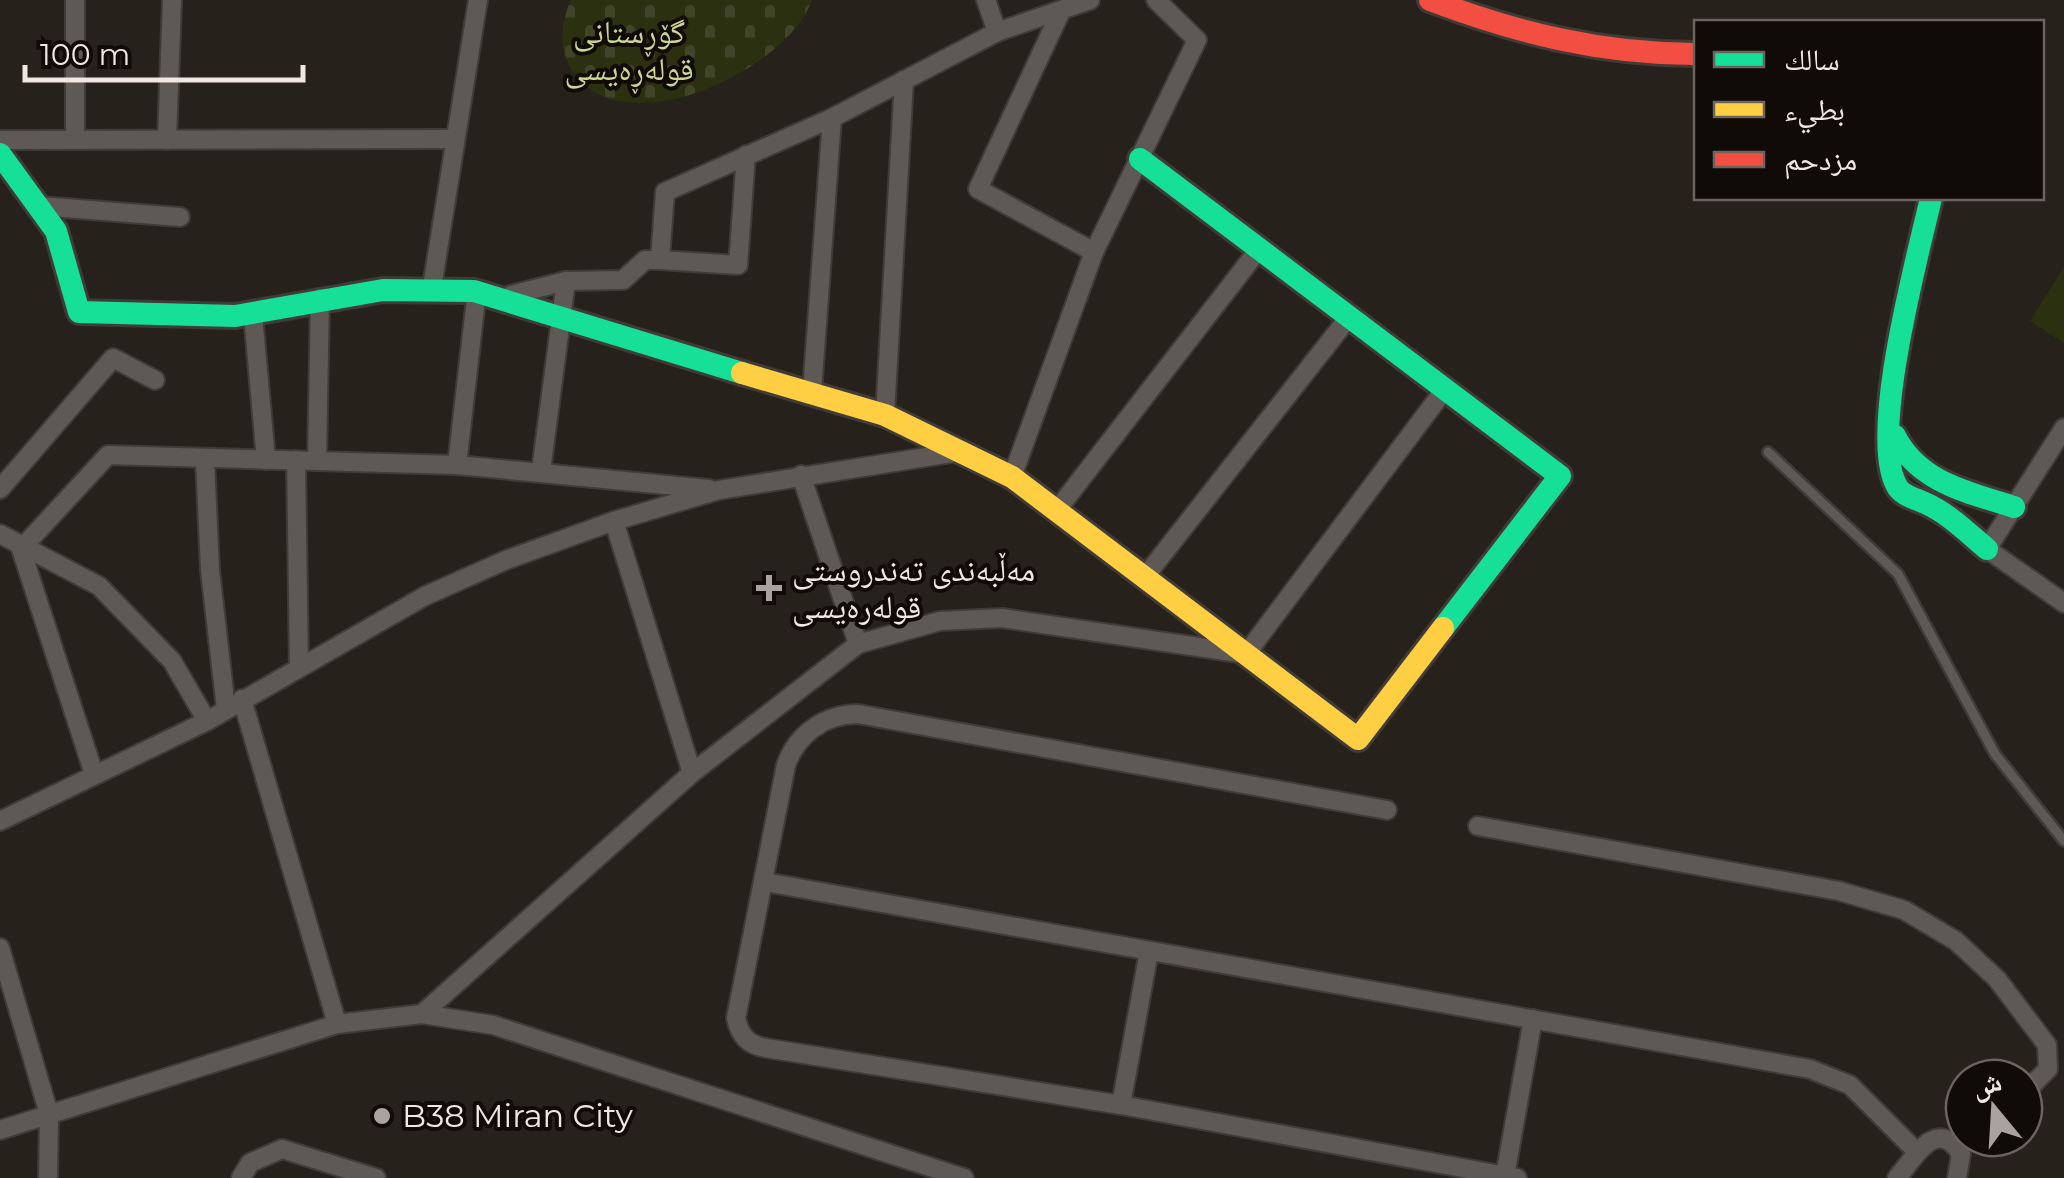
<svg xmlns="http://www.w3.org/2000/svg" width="2064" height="1178" viewBox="0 0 2064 1178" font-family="Montserrat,'Noto Naskh Arabic',sans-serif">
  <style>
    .grass { fill: #2b3011 }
    .cemetery { fill: url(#cemetery-stones) }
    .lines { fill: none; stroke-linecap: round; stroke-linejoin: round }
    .lane-casing { stroke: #403b36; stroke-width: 14 }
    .street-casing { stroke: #403b36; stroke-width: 22 }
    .fast-casing { stroke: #403b36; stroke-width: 28 }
    .slow-casing { stroke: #403b36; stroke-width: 28 }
    .jam-casing { stroke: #403b36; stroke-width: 28 }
    .lane { stroke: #5e5955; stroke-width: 9 }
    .street { stroke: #5e5955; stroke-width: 18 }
    .fast { stroke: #16e098; stroke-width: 22 }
    .slow { stroke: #ffcf43; stroke-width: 22 }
    .jam { stroke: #f24e42; stroke-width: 22 }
    .poi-dot { fill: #aaa29c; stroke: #100b07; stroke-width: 4 }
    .labels { text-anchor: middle; stroke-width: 8; stroke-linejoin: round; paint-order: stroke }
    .park-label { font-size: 32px; fill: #c9d694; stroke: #100b07 }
    .poi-label { font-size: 32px; fill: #f0e7e1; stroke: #100b07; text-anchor: start }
  </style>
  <defs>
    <pattern id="cemetery-stones" width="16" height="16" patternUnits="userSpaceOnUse" patternTransform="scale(2.5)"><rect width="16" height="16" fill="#2b3011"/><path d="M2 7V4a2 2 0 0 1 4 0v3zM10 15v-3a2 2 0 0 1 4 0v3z" fill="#404428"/></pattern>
  </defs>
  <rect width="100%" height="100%" fill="#27211b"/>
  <polygon class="grass" points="2064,267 2064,343 2030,321"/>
  <path class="cemetery" d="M571,0H812C788,69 626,147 574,73C558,50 560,24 571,0Z"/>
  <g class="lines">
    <g class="lane-casing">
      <polyline id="lane" points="1768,452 1898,574 1995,754 2064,841"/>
    </g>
    <g class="street-casing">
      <g id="street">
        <polyline points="986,0 997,32"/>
        <polyline points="1061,11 978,189 1094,252"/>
        <polyline points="75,139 75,0"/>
        <polyline points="0,140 454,139"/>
        <polyline points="167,140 172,0"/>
        <polyline points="39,206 180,217"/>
        <polyline points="660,260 738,265 746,155"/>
        <polyline points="432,287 478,0"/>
        <polyline points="511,295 566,281 623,280 645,260 660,260 665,192 832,118 997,32 1090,0"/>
        <polyline points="253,315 266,460"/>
        <polyline points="812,392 832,118"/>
        <polyline points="885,415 904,80"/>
        <polyline points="2064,428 1987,549 2064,603"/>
        <polyline points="205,460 210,570 226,709"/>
        <polyline points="296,460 299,667"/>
        <polyline points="317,460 320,298"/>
        <polyline points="457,465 477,290"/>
        <polyline points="541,471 566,281"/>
        <polyline points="801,475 858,644"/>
        <polyline points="1012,477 1094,252 1197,40 1156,0"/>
        <polyline points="0,489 113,358 155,380"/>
        <polyline points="1057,510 1259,249"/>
        <polyline points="614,521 692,773"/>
        <polyline points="0,534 99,586 172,661 207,721"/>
        <polyline points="1144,578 1349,317"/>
        <polyline points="242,699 337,1024"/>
        <polyline points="94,774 21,549 108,455 457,465 709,489"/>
        <path d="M1387,810L858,714C825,714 797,734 786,765L736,1018C740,1036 748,1045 766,1048L1121,1105L1517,1178"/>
        <polyline points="0,821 207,721 425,596 506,560 614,521 719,490 964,451"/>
        <polyline points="1478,826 1839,891 1904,910 1956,941 1997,979 2047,1045 2048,1069 2024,1093"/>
        <polyline points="765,882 1810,1069 1850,1085 1916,1151"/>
        <polyline points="0,948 49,1114 48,1178"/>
        <polyline points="422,1014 692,773 858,644 940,621 1002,618 1246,654 1445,389"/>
        <polyline points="1121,1105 1149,951"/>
        <polyline points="0,1130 337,1024 422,1014 493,1025 964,1178"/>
        <polyline points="1505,1176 1533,1019"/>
        <polyline points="241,1178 250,1163 282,1149 376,1178"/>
        <path d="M1897,1178C1914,1159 1936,1115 1961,1154L1957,1178"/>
      </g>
    </g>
    <g class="fast-casing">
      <g id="fast">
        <polyline points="0,154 56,231 79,312 235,316 383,290 474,291 742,373"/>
        <polyline points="1140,159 1560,476 1443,628"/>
        <path d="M1931,198C1918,255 1867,441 1898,488C1904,496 1916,499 1925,503C1948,513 1968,533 1987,549"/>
        <path d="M1895,436C1919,483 1968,492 2014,507"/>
      </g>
    </g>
    <g class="slow-casing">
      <polyline id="slow" points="742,373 885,415 1012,477 1358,739 1443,628"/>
    </g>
    <g class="jam-casing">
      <path id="jam" d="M1430,0C1517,33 1602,54 1696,54"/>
    </g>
    <use href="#lane" class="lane"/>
    <use href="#street" class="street"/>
    <use href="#fast" class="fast"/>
    <use href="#slow" class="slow"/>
    <use href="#jam" class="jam"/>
  </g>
  <g class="poi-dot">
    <path d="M764 573h10v10h10v10h-10v10h-10v-10h-10v-10h10z"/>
    <circle cx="382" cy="1116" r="10"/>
  </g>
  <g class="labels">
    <g class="park-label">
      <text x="629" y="43">گۆڕستانی<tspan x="629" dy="37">قولەڕەیسی</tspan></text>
    </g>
    <g class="poi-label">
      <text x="792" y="581">مەڵبەندی تەندروستی<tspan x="792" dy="37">قولەرەیسی</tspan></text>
      <text x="402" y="1127">B38 Miran City</text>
    </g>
  </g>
  <rect x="1694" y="20" width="350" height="180" fill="#100b07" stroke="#6a635e" stroke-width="2.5"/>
  <rect x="1714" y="52" width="50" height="15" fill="#16e098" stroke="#6a635e" stroke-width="2.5"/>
  <text x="1784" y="70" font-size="30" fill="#f0e7e1">سالك</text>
  <rect x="1714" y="102" width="50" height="15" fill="#ffcf43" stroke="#6a635e" stroke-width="2.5"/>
  <text x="1784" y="120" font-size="30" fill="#f0e7e1">بطيء</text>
  <rect x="1714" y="152" width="50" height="15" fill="#f24e42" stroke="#6a635e" stroke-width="2.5"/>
  <text x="1784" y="170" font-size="30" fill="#f0e7e1">مزدحم</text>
  <g transform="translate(1994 1108) rotate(342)"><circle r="48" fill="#100b07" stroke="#6a635e" stroke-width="2.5"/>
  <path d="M0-8L18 38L0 25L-18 38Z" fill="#aaa29c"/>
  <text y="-15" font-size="28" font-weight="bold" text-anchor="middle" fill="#f0e7e1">ش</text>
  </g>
  <path d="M25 65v15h278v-15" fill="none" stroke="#f0e7e1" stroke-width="5"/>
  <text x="40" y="65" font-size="30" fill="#f0e7e1" stroke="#100b07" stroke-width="8" paint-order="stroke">100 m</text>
</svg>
